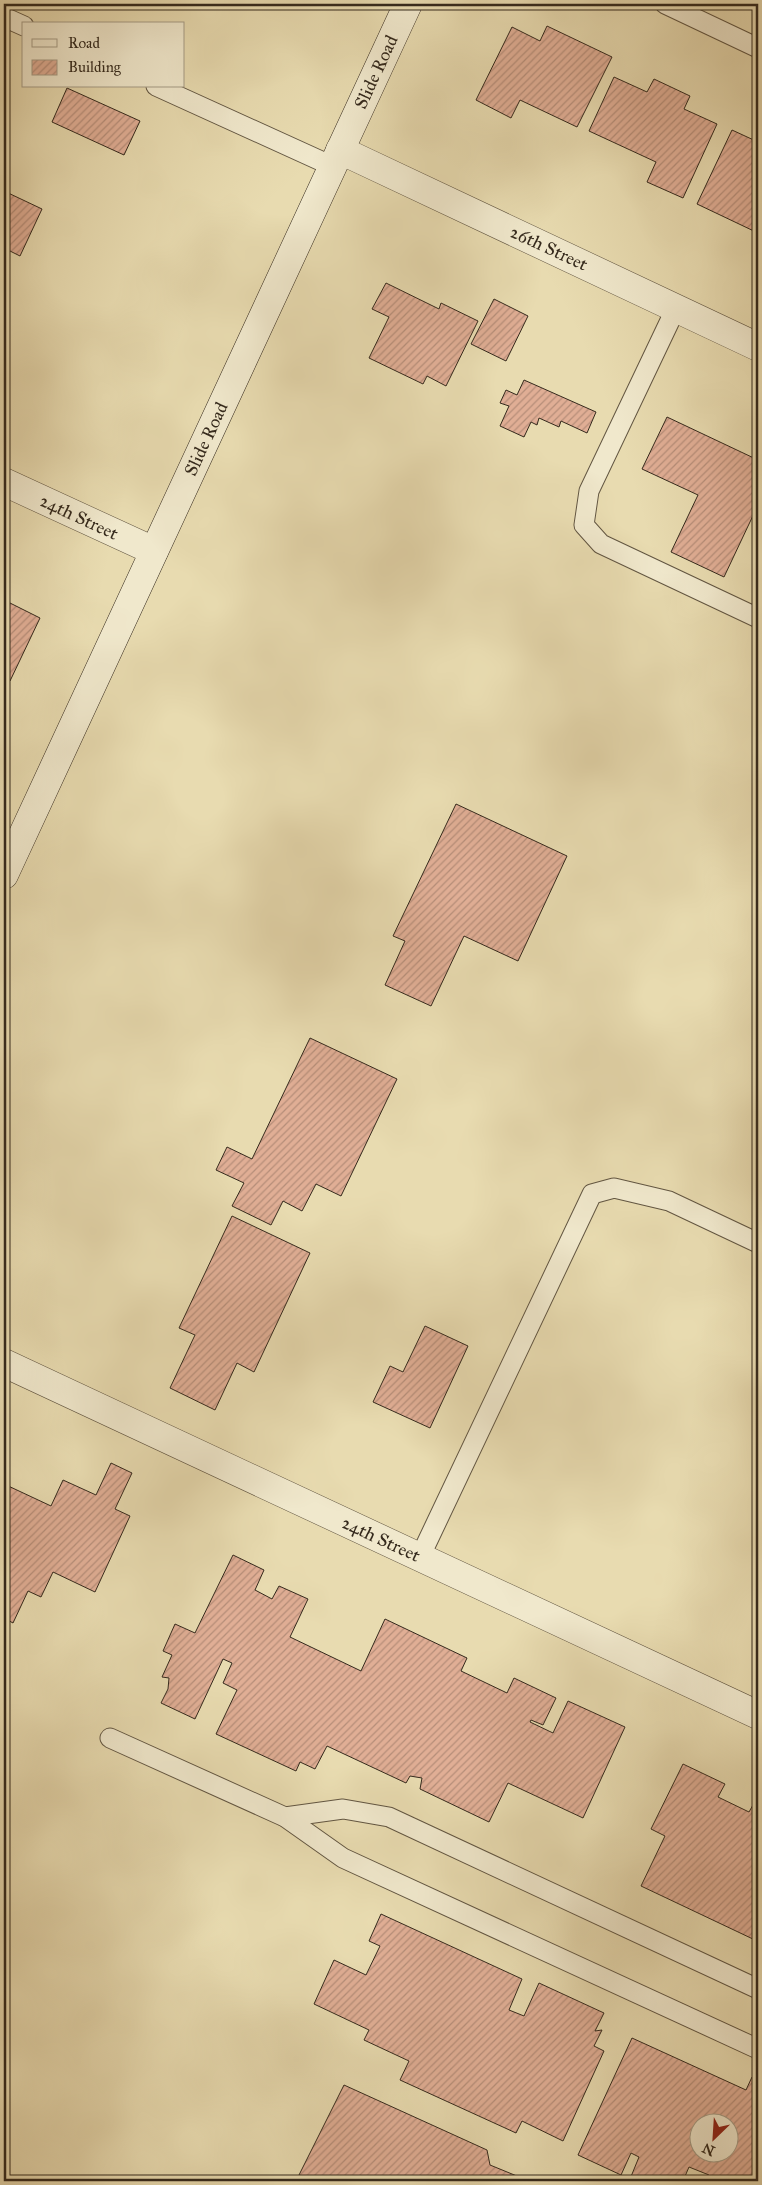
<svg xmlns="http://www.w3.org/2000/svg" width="762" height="2185" viewBox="0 0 762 2185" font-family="'IM FELL Great Primer',serif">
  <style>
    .building { fill: url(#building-hatch); stroke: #352a1d; fill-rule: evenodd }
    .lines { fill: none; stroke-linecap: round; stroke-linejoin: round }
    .lane-casing { stroke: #625642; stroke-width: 21 }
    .street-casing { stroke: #625642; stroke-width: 29 }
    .secondary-casing { stroke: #352a1d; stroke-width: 29 }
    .lane { stroke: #f0e8cc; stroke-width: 19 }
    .street { stroke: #f0e8cc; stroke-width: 28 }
    .secondary { stroke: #f0e8cc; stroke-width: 28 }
    .labels { text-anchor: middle; stroke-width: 4; stroke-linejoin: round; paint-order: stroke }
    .street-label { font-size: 18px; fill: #352a1d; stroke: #f0e8cc }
  </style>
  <defs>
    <pattern id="building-hatch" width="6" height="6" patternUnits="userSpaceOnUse" patternTransform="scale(1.25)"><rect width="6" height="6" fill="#e0ae95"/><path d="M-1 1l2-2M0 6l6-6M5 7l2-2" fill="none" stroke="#b68e79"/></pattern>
  </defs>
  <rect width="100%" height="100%" fill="#e8dbb0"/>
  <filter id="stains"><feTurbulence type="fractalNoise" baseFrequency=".004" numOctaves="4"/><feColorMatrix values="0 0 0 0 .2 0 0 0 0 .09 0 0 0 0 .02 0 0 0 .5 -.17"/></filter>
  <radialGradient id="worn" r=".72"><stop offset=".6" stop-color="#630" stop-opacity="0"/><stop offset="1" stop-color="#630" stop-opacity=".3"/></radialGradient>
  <g class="building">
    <polygon points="547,26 612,57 577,127 520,100 511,118 476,100 512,27 540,41"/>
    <polygon points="614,77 647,92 654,79 690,96 684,109 717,124 683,198 647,182 656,162 589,131"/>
    <polygon points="67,88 140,121 124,155 52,122"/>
    <polygon points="732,130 758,142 758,233 697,204"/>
    <polygon points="4,191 42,209 20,256 4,248"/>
    <polygon points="386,283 439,309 441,303 478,321 446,386 427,376 423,384 369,358 389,317 372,309"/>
    <polygon points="494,299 528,316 506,361 471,344"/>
    <polygon points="524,380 596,412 587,433 561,421 559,427 539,418 537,425 531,422 524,437 500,426 509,406 500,403 506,390 517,395"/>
    <polygon points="667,417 758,460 758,505 724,577 671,552 698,495 642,469"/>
    <polygon points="4,600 40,618 10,681 4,678"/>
    <polygon points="456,804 567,856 518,961 464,936 431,1006 385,985 405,941 393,936"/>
    <polygon points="310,1038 397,1079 341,1196 316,1184 302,1211 283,1201 271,1225 232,1206 244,1183 216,1170 227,1147 252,1159"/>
    <polygon points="232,1216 310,1253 254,1372 237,1363 215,1410 170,1388 195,1335 179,1328"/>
    <polygon points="425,1326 468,1346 430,1428 373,1402 390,1366 403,1372"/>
    <polygon points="111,1463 132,1473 115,1509 130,1516 95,1592 53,1572 41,1597 28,1591 13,1623 4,1618 4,1484 51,1506 63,1480 96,1495"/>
    <polygon points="233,1555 264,1570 255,1590 272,1599 279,1586 308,1599 290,1637 361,1671 385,1619 467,1658 461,1671 507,1693 514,1678 556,1698 543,1725 531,1720 530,1722 553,1733 568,1701 625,1727 583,1818 508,1783 489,1822 420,1789 422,1778 410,1776 406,1783 327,1746 315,1769 300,1762 296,1771 216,1734 237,1690 223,1683 232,1663 223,1659 195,1719 161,1703 168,1689 169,1678 162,1677 172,1655 163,1651 175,1624 195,1633"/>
    <polygon points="683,1764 725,1784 718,1797 749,1812 758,1796 758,1933 755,1940 641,1886 665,1836 651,1829"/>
    <polygon points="381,1914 522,1979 509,2010 524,2016 539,1983 604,2013 595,2031 602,2030 594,2046 604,2051 563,2141 522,2121 516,2133 400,2080 409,2061 364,2040 369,2030 314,2004 334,1960 366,1975 380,1946 369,1941"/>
    <path d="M632,2038L746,2090L752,2077L758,2080V2181H706L709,2175L689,2167L683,2181H635L630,2179L639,2157L631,2153L621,2175L578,2155ZM700,2122H730V2152H700Z"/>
    <polygon points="344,2085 487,2150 490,2165 529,2181 296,2181"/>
    <polygon points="546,2176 555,2181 543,2181"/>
  </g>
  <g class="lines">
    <g class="lane-casing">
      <g id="lane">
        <polyline points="665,4 758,48"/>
        <polyline points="4,17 24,26"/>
        <polyline points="156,86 332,166"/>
        <polyline points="676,308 589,491 584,525 601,544 758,618"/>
        <polyline points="420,1557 592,1194 614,1188 669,1201 758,1243"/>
        <polyline points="110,1738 285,1817 343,1858 758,2049"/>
        <polyline points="285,1817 343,1809 389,1817 758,1989"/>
      </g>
    </g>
    <g class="street-casing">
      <g id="street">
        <polyline points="340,150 758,347"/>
        <polyline points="4,482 154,551"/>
        <polyline points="4,1363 758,1715"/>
      </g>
    </g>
    <g class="secondary-casing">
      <polyline id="secondary" points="4,875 408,4"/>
    </g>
    <use href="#lane" class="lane"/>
    <use href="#street" class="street"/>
    <use href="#secondary" class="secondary"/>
  </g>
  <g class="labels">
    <g class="street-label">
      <text transform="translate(376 72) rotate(-65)" y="6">Slide Road</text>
      <text transform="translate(549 248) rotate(25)" y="6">26th Street</text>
      <text transform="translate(206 439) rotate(-65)" y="6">Slide Road</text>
      <text transform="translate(79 517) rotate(25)" y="6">24th Street</text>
      <text transform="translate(381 1539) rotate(25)" y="6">24th Street</text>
    </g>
  </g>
  <rect width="762" height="2185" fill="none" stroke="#e8dbb0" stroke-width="20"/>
  <rect x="5" y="5" width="752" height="2175" fill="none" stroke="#352a1d" stroke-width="2.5"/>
  <rect x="10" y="10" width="742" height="2165" fill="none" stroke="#352a1d"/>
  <rect x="22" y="22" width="162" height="65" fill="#f0e8cc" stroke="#a59c86"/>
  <rect x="32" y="39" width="25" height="8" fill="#f0e8cc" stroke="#a59c86"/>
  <text x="68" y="48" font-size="15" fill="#352a1d">Road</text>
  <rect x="32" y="60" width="25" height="15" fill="url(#building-hatch)" stroke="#a59c86"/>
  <text x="68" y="72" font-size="15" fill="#352a1d">Building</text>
  <g transform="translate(714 2138) rotate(205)"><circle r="24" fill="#f0e8cc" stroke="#a59c86"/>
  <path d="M0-4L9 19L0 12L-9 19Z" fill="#8f2418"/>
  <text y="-8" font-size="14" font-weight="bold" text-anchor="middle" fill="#352a1d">N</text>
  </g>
  <rect width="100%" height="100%" filter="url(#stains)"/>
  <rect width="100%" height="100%" fill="url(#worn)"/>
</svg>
